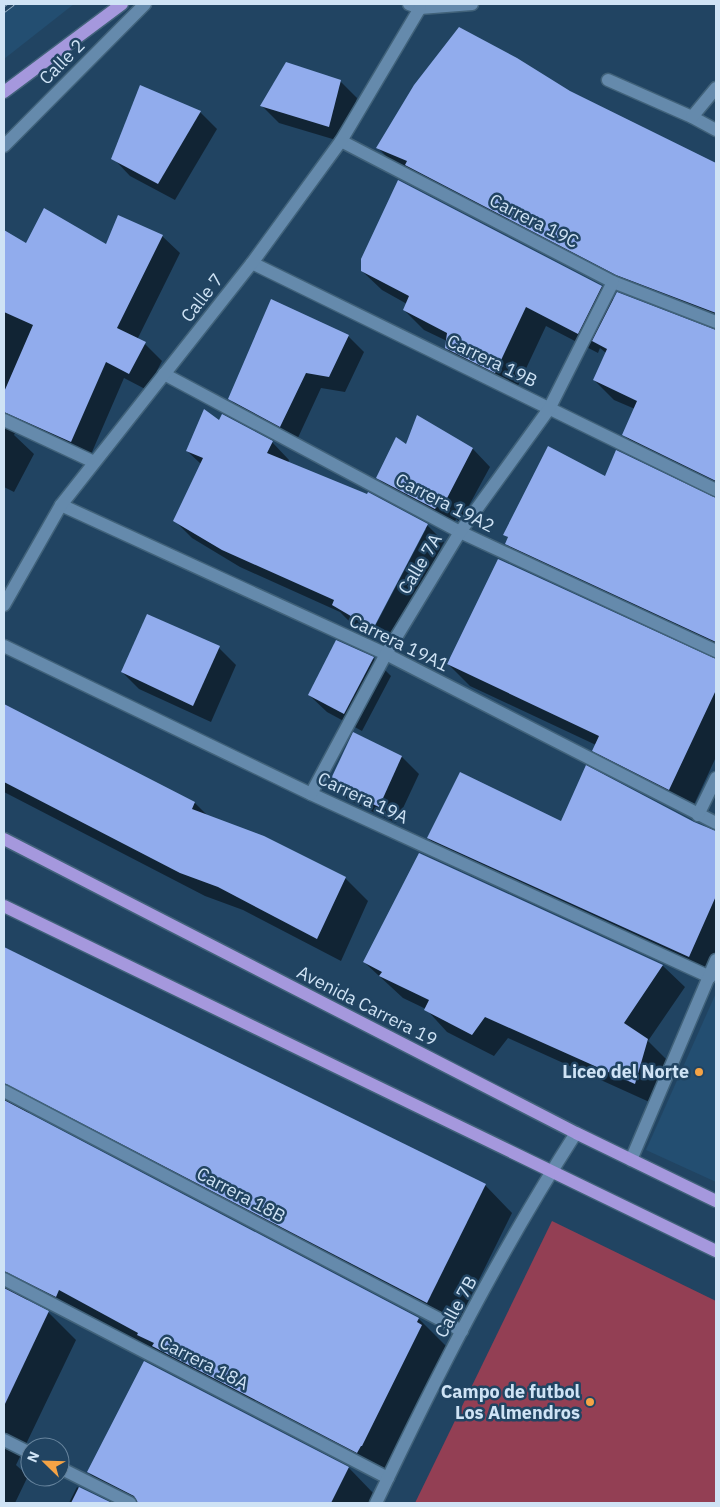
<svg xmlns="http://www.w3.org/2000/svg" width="720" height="1507" viewBox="0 0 720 1507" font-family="'IBM Plex Sans',sans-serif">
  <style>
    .built { fill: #234e71 }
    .green { fill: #933f54 }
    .shadow { fill: #0007 }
    .building { fill: #91aced }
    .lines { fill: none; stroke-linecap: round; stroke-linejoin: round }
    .minor-casing { stroke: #41627a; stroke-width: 15 }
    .major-casing { stroke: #41627a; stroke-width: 15 }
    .minor { stroke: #658aac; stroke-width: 12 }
    .major { stroke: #a598dd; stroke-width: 12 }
    .rail-casing { stroke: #93acc2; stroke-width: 5.5 }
    .rail { stroke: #214462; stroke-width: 4; stroke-dasharray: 11; stroke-linecap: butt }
    .poi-dot { fill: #f5a345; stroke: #214462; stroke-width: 2 }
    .labels { text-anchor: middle; stroke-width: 5; stroke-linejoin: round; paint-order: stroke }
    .street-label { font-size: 18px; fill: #cfe3f5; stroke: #214462 }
    .poi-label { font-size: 18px; font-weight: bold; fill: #cfe3f5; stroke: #214462; text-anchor: end }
  </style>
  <rect width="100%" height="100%" fill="#214462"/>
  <g class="built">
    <polygon points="4,4 74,4 4,59"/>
    <polygon points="716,993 716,1182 646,1150"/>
  </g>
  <polygon class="green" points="552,1221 716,1301 716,1503 415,1503"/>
  <g class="shadow">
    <polygon points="340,81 357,98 346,143 279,123 261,105"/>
    <polygon points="569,92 716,165 716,325 637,294 397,167 378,148"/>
    <polygon points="200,112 217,129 175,200 130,176 113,158"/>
    <polygon points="4,232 26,245 106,246 162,236 180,253 137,340 145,344 162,361 147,390 124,378 89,459 16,431 14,435 34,454 14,492 4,487"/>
    <polygon points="362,271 601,287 615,300 716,330 716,490 643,454 624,435 635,409 614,400 594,380 606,353 600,348 598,353 546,326 515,392 466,368 446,348 447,341 424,330 404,310 407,304 382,290"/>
    <polygon points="271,300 348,336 364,352 345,392 321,388 296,442 245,415 230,399"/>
    <polygon points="418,417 473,449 490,467 460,522 456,519 453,526 394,495 377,477 407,445"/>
    <polygon points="220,422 272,442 289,460 288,463 427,525 444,542 390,645 371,634 426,529 423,529 369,633 350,622 340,612 240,567 192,538 174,520 201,464 187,451"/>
    <polygon points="606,477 716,498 716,653 528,565 507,544 509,539 505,534"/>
    <polygon points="336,642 373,658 391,676 362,731 327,712 309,695"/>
    <polygon points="219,648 236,665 211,722 139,689 122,672"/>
    <polygon points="716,659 716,757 691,811 616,772 594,750 596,745 470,686 448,664"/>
    <polygon points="4,706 195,803 208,816 345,878 368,901 341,961 243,910 205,896 4,792"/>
    <polygon points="354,734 402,757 419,774 396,823 348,800 331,783"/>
    <polygon points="562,823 694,823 716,833 716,958 708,976 448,858 428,838"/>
    <polygon points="420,854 663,966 685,987 648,1041 669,1062 656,1105 508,1038 494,1056 447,1032 426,1009 403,998 364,962"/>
    <polygon points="4,948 485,1185 512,1213 454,1330 36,1111 26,1113 419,1319 446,1346 445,1349 449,1354 390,1473 31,1298 26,1301 48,1312 76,1340 16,1465 28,1476 15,1503 4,1503"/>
    <polygon points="145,1362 349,1468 376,1496 372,1503 123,1503 116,1500 88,1472"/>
    <polygon points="77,1487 109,1503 69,1503"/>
  </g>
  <g class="building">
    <polygon points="459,27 517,58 570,91 716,163 716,313 616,275 405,165 407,161 376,148 414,85"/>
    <polygon points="286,62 341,80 329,127 260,106"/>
    <polygon points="140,85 201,111 158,184 111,159"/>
    <polygon points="398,180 602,286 578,334 526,307 495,373 445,348 447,333 403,310 409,296 361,271 361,259"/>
    <polygon points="44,208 106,244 118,215 163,235 117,328 146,342 129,374 106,362 71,442 4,412 4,392 33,325 4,312 4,230 26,243"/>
    <polygon points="617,292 716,330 716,481 622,435 637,401 593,380 607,349 592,341"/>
    <polygon points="271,299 349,335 329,377 306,373 280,427 228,399"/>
    <polygon points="204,409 219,420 222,414 273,441 267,453 367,494 368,492 428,524 373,629 332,605 334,600 222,550 173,521 203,458 186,451"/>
    <polygon points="417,415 473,448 443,506 439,503 435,509 376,478 396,437 406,444"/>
    <polygon points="548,446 605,476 616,450 716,498 716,642 505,544 508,537 503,535"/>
    <polygon points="498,559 716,659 716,690 669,790 592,751 599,736 447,664"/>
    <polygon points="147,614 220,646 193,706 121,672"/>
    <polygon points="336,640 374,657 344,714 308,695"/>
    <polygon points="4,704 195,802 192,809 264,836 346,877 317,939 218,887 180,873 4,782"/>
    <polygon points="353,732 402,756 379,807 329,783"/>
    <polygon points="586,765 694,822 716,831 716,896 689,957 427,838 460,772 561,821"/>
    <polygon points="419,853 663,965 624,1023 648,1039 635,1084 485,1017 472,1035 424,1010 429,1000 379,976 382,972 363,962"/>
    <polygon points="4,947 486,1184 427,1303 4,1083"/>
    <polygon points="4,1100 419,1318 417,1322 422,1325 362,1446 361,1446 357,1453 152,1346 154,1343 137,1335 138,1333 59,1290 56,1297 4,1271"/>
    <polygon points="4,1288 49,1311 4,1406"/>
    <polygon points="144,1361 349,1467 331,1503 138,1503 134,1496 87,1472"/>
    <polygon points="79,1487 112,1503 71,1503"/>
  </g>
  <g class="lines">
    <g class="minor-casing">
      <g id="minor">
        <polyline points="409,4 420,8 472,4"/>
        <polyline points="608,80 692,117 716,130"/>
        <polyline points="692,117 716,88"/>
        <polyline points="341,141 613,282 716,322"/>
        <polyline points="4,146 145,4"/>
        <polyline points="252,263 716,490"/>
        <polyline points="164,374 460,532 716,651"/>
        <polyline points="4,420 94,462"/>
        <polyline points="61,505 386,654 716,823"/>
        <polyline points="4,605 61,505 252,263 341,141 420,8"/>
        <polyline points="4,646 311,794 710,977"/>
        <polyline points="311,794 386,654 460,532 549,409 613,282"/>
        <polyline points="698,815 716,778"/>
        <polyline points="4,1091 462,1331"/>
        <polyline points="631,1160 716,960"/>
        <polyline points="4,1279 388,1478"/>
        <polyline points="4,1440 30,1453"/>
        <polyline points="60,1468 130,1503"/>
        <path d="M376,1503C436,1377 500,1251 576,1133"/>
      </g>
    </g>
    <g class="major-casing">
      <g id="major">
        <polyline points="4,92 122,4"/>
        <polyline points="4,839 576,1133 716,1201"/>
        <polyline points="4,906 716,1251"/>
      </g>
    </g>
    <use href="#minor" class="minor"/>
    <use href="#major" class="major"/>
    <g class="rail-casing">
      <polyline id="rail" points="4,10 12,4"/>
    </g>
    <use href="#rail" class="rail"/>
  </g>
  <g class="poi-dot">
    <circle cx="699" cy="1072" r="5"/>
    <circle cx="590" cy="1402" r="5"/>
  </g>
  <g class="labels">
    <g class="street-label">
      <text transform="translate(62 62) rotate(-45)" y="6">Calle 2</text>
      <text transform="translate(534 221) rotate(27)" y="6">Carrera 19C</text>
      <text transform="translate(202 298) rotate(-52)" y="6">Calle 7</text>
      <text transform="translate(492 361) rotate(26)" y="6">Carrera 19B</text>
      <text transform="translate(445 503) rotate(27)" y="6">Carrera 19A2</text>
      <text transform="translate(420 564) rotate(-59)" y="6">Calle 7A</text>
      <text transform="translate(399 643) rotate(26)" y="6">Carrera 19A1</text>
      <text transform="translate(363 798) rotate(25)" y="6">Carrera 19A</text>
      <text transform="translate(367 1006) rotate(27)" y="6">Avenida Carrera 19</text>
      <text transform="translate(241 1195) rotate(28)" y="6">Carrera 18B</text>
      <text transform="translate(456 1307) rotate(-61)" y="6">Calle 7B</text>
      <text transform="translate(204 1363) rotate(27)" y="6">Carrera 18A</text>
    </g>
    <g class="poi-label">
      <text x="689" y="1078">Liceo del Norte</text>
      <text x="580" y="1398">Campo de futbol<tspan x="580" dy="21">Los Almendros</tspan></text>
    </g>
  </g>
  <rect width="720" height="1507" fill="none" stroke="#cfe3f5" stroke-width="10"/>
  <g transform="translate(45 1462) rotate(293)"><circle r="24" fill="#214462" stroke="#67849d"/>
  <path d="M0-4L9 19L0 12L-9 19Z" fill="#f5a345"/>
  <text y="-8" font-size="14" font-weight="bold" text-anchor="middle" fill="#cfe3f5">N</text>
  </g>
</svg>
